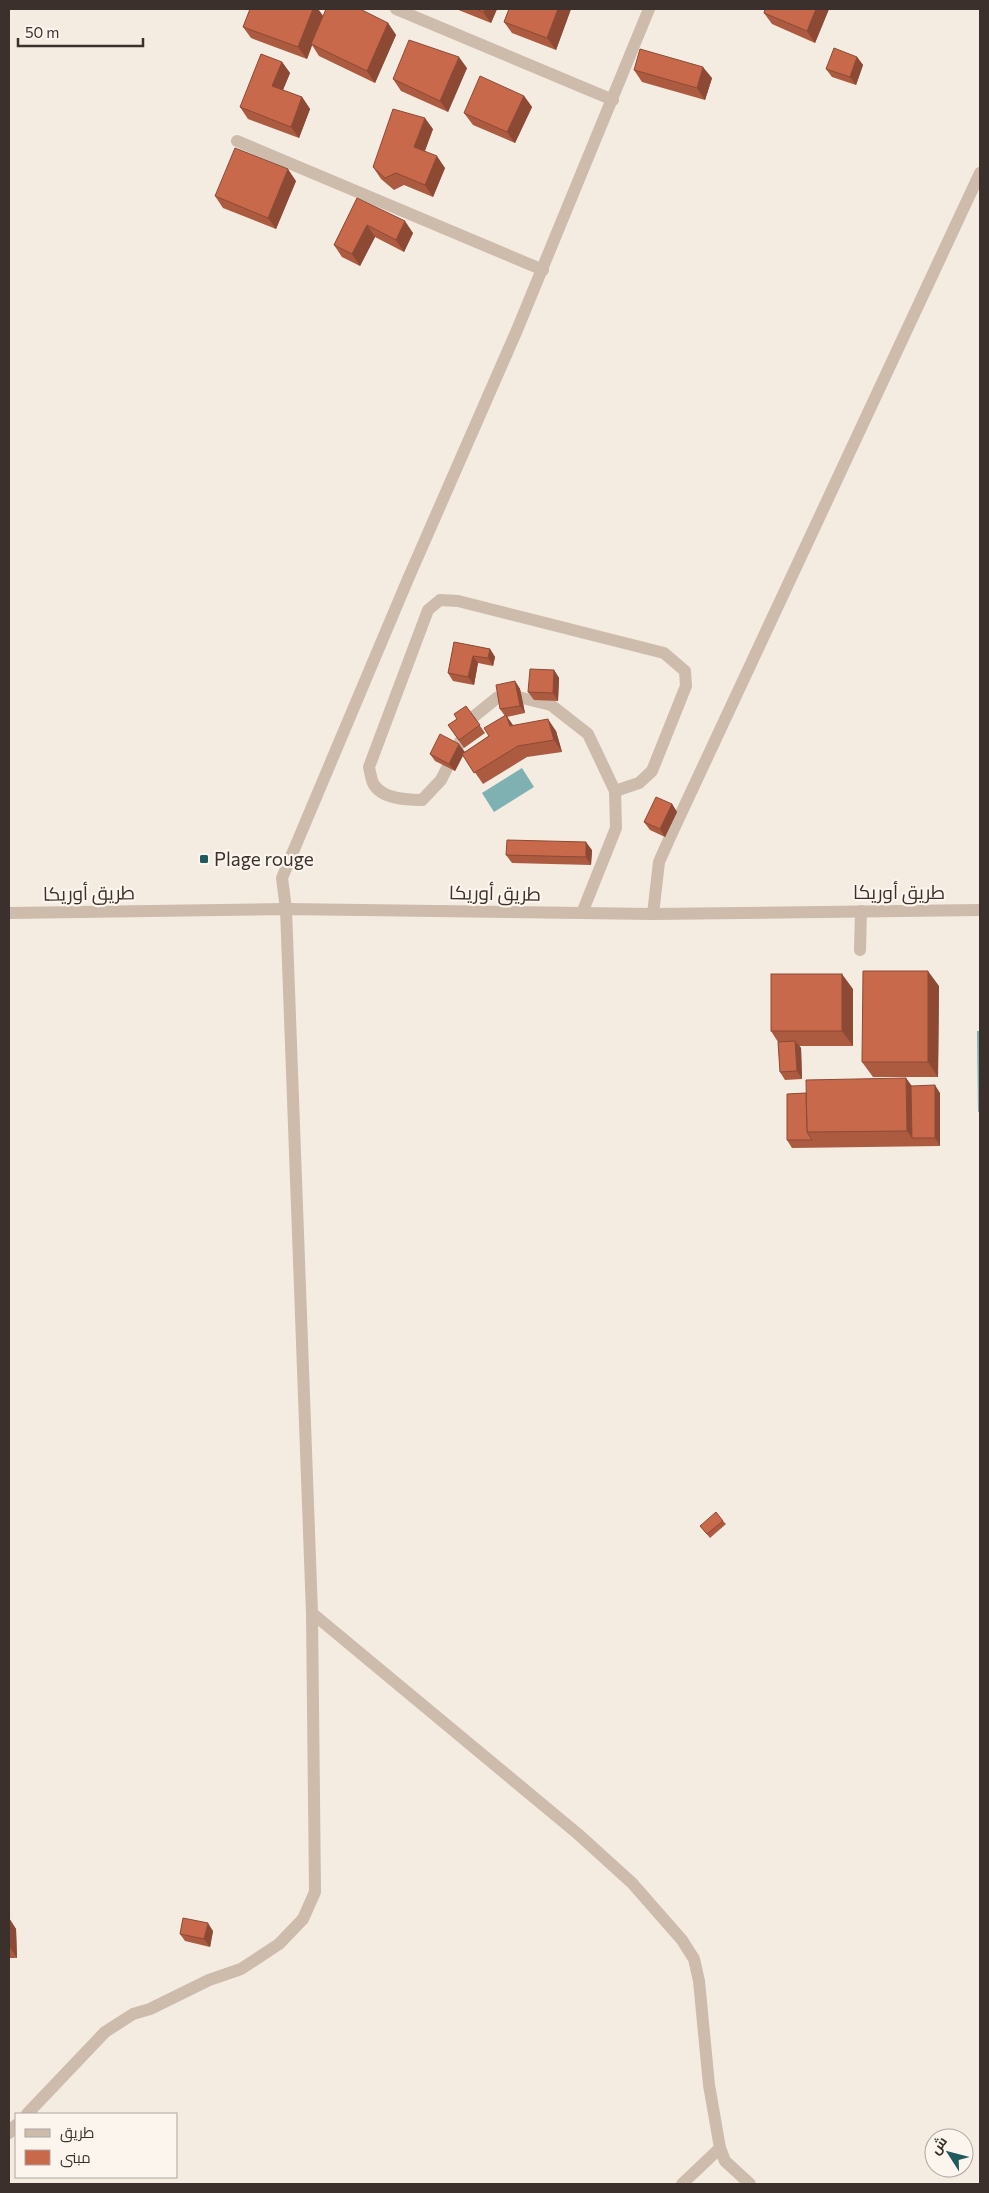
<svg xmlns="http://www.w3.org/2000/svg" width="989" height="2193" viewBox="0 0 989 2193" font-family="Commissioner,Cairo,sans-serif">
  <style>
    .water { fill: #7fb0b2 }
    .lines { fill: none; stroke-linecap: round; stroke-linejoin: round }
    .minor { stroke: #cdbbac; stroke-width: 12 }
    .wall { fill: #ac5a40 }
    .shaded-wall { fill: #8c4a34 }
    .building { fill: #c8694b; stroke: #8c4a34 }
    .poi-dot { fill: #1f5a5e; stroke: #fbf5ee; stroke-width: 2 }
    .labels { text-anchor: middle; stroke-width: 4.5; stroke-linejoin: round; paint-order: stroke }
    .poi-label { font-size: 19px; fill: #3b302b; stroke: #fbf5ee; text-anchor: start }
    .street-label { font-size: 19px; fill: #3b302b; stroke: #fbf5ee }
  </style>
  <rect width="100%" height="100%" fill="#f4ebe1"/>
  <g class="water">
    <polygon points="522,768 534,787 494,812 482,793"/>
    <polygon points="977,1031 980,1031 980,1112 978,1112"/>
  </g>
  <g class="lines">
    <g class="minor">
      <polyline points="396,9 613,100"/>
      <polyline points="237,141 543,270"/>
      <polyline points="9,913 286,909 653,914 980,910"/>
      <path d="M582,913L616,828L615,791L588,734L551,705L514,696L498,697L472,718L441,780L422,800C406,800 381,799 373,783C371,778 370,772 369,767L428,610L440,600L458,601L664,653L685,671L686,686L652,771L639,783L615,791"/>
      <polyline points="653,914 659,862 671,835 980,173"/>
      <polyline points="860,950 861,911"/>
      <polyline points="312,1613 578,1834 632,1883 682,1940 694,1959 699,1981 709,2085 720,2148 725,2161 750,2184"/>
      <polyline points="27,2114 105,2032 133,2014 150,2009 209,1980 241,1969 279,1944 303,1919 315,1892 312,1613 286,909 282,878 408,579 517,330 649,9"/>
      <polyline points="9,2133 16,2125"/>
      <polyline points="682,2184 720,2148"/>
    </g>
  </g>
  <g class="wall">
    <polygon points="250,9 318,9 323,16 388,23 396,35 375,83 319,56 312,45 307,59 251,38 243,27"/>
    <polygon points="456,9 497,9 491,23"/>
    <polygon points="509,9 571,9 556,50 512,33 504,22"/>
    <polygon points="765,9 829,9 815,43 772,24 764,13"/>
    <polygon points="857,57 863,65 856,85 832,77 826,69"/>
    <polygon points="282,62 290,73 283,90 302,97 310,109 299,138 248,119 240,107"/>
    <polygon points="467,68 448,112 401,91 393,79"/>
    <polygon points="634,70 712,78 705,100 642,82"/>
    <polygon points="524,96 532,107 515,143 473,125 464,113"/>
    <polygon points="433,129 425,151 445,168 433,197 404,185 394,190 381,179 373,167"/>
    <polygon points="296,181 276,229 223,208 215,196"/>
    <polygon points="357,198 413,233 404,252 375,237 360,266 342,257 334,245"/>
    <polygon points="454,642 490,649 495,657 493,666 478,663 474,685 453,681 448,673"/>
    <polygon points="554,670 559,678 558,701 534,700 528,692"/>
    <polygon points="515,681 520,689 525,713 507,717 513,725 556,731 562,752 527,757 483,784 463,755 455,771 435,761 430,754 465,752 489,736 505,716 500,709"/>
    <polygon points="466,706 485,733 464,748 448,725 457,719"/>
    <polygon points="672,804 677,812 665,837 650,830 644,822"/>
    <polygon points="592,850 591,865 512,863 506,855"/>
    <polygon points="939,986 938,1077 873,1077 862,1062"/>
    <polygon points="853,989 853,1046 799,1046 801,1048 802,1079 785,1080 780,1072 778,1042 771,1031"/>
    <polygon points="906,1078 911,1086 940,1093 940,1146 792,1148 787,1140 806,1093"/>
    <polygon points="723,1521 726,1524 710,1538 700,1526"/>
    <polygon points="9,1918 16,1929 17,1958 9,1958"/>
    <polygon points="213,1931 210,1947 185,1941 180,1934"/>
  </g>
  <g class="shaded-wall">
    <polygon points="313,9 318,9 323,16 307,59 298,47"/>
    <polygon points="485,9 497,9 491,23 483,12"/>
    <polygon points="558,9 571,9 556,50 547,38"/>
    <polygon points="816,9 829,9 815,43 807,31"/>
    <polygon points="388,23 396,35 375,83 367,71"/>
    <polygon points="459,57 467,68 448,112 440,101"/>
    <polygon points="857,57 863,65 856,85 850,77"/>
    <polygon points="282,62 290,73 280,97 272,86"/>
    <polygon points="703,67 712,78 705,100 697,88"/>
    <polygon points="524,96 532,107 515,143 507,132"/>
    <polygon points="302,97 310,109 299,138 291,127"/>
    <polygon points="425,118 433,129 422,158 414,147"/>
    <polygon points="437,156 445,168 433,197 425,185"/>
    <polygon points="288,169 296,181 276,229 268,218"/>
    <polygon points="405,221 413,233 404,252 396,240"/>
    <polygon points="367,225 375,237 360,266 352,254"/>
    <polygon points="490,649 495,657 493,666 488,658"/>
    <polygon points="473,656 478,663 474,685 468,677"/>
    <polygon points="554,670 559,678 558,701 553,693"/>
    <polygon points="515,681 520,689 525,713 520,706"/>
    <polygon points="506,715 514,727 510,726"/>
    <polygon points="548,719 556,731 562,752 554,740"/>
    <polygon points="459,744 465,752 455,771 449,764"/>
    <polygon points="672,804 677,812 665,837 660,829"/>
    <polygon points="586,842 592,850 591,865 586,857"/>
    <polygon points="928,971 939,986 938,1077 928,1062"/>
    <polygon points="842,974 853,989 853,1046 842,1031"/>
    <polygon points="795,1041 801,1048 802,1079 797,1071"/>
    <polygon points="906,1078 917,1093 912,1138 907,1131"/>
    <polygon points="935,1085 940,1093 940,1146 935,1138"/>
    <polygon points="9,1918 16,1929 17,1958 9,1946"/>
    <polygon points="208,1923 213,1931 210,1947 204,1939"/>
  </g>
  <g class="building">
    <polygon points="250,9 313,9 298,47 243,27"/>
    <polygon points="326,9 360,9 388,23 367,71 311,44"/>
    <polygon points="476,9 485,9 483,12"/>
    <polygon points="509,9 558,9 547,38 504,22"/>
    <polygon points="765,9 816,9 807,31 764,13"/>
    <polygon points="409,40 459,57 440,101 393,79"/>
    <polygon points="834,48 857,57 850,77 826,69"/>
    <polygon points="640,49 703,67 697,88 634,70"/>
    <polygon points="261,54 282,62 272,86 302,97 291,127 240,107"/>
    <polygon points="480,76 524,96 507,132 464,113"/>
    <polygon points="393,109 425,118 414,147 437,156 425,185 396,173 385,178 373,167"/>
    <polygon points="235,148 288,169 268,218 215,196"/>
    <polygon points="357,198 405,221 396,240 367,225 352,254 334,245"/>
    <polygon points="454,642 490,649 488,658 473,656 468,677 448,673"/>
    <polygon points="530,669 554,670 553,693 528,692"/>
    <polygon points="515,681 520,706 500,709 496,685"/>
    <polygon points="466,706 480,725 459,740 448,725 457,719 454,714"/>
    <polygon points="506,715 510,726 548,719 554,740 518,746 474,773 462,754 489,736 484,728"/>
    <polygon points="440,734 459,744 449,764 430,754"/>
    <polygon points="656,797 672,804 660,829 644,822"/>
    <polygon points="507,840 586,842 586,857 506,855"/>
    <polygon points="863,971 928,971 928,1062 862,1062"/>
    <rect x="771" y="974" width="71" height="57"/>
    <polygon points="795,1041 797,1071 780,1072 778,1042"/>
    <polygon points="906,1078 907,1131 807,1132 806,1080"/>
    <polygon points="935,1085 935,1138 912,1138 911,1086"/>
    <polygon points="806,1093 807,1132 812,1140 787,1140 787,1094"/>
    <polygon points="716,1512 723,1521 707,1534 700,1526"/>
    <polygon points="183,1918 208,1923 204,1939 180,1934"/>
  </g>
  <rect class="poi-dot" x="199" y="854" width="10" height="10" rx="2.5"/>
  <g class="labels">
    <g class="poi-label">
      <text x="214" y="866">Plage rouge</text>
    </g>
    <g class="street-label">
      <text x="899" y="899">طريق أوريكا</text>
      <text transform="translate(89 893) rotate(-1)" y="7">طريق أوريكا</text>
      <text transform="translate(495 893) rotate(1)" y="7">طريق أوريكا</text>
    </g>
  </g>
  <rect width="989" height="2193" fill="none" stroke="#3b302b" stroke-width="20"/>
  <rect x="15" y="2113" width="162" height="65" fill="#fbf5ee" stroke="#aea6a0"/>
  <rect x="25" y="2129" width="25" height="8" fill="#cdbbac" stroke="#aea6a0"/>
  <text x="60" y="2138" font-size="15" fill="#3b302b">طريق</text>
  <rect x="25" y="2150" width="25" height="15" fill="#c8694b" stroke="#aea6a0"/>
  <text x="60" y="2163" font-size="15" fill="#3b302b">مبنى</text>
  <g transform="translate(949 2153) rotate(306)"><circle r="24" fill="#fbf5ee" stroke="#aea6a0"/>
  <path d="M0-4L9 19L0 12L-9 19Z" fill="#1f5a5e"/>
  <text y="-8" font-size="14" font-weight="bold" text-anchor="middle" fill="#3b302b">ش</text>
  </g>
  <path d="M18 38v8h125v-8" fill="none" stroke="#3b302b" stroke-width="2.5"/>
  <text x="25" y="38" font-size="15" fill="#3b302b" stroke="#fbf5ee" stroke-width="4" paint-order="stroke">50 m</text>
</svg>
